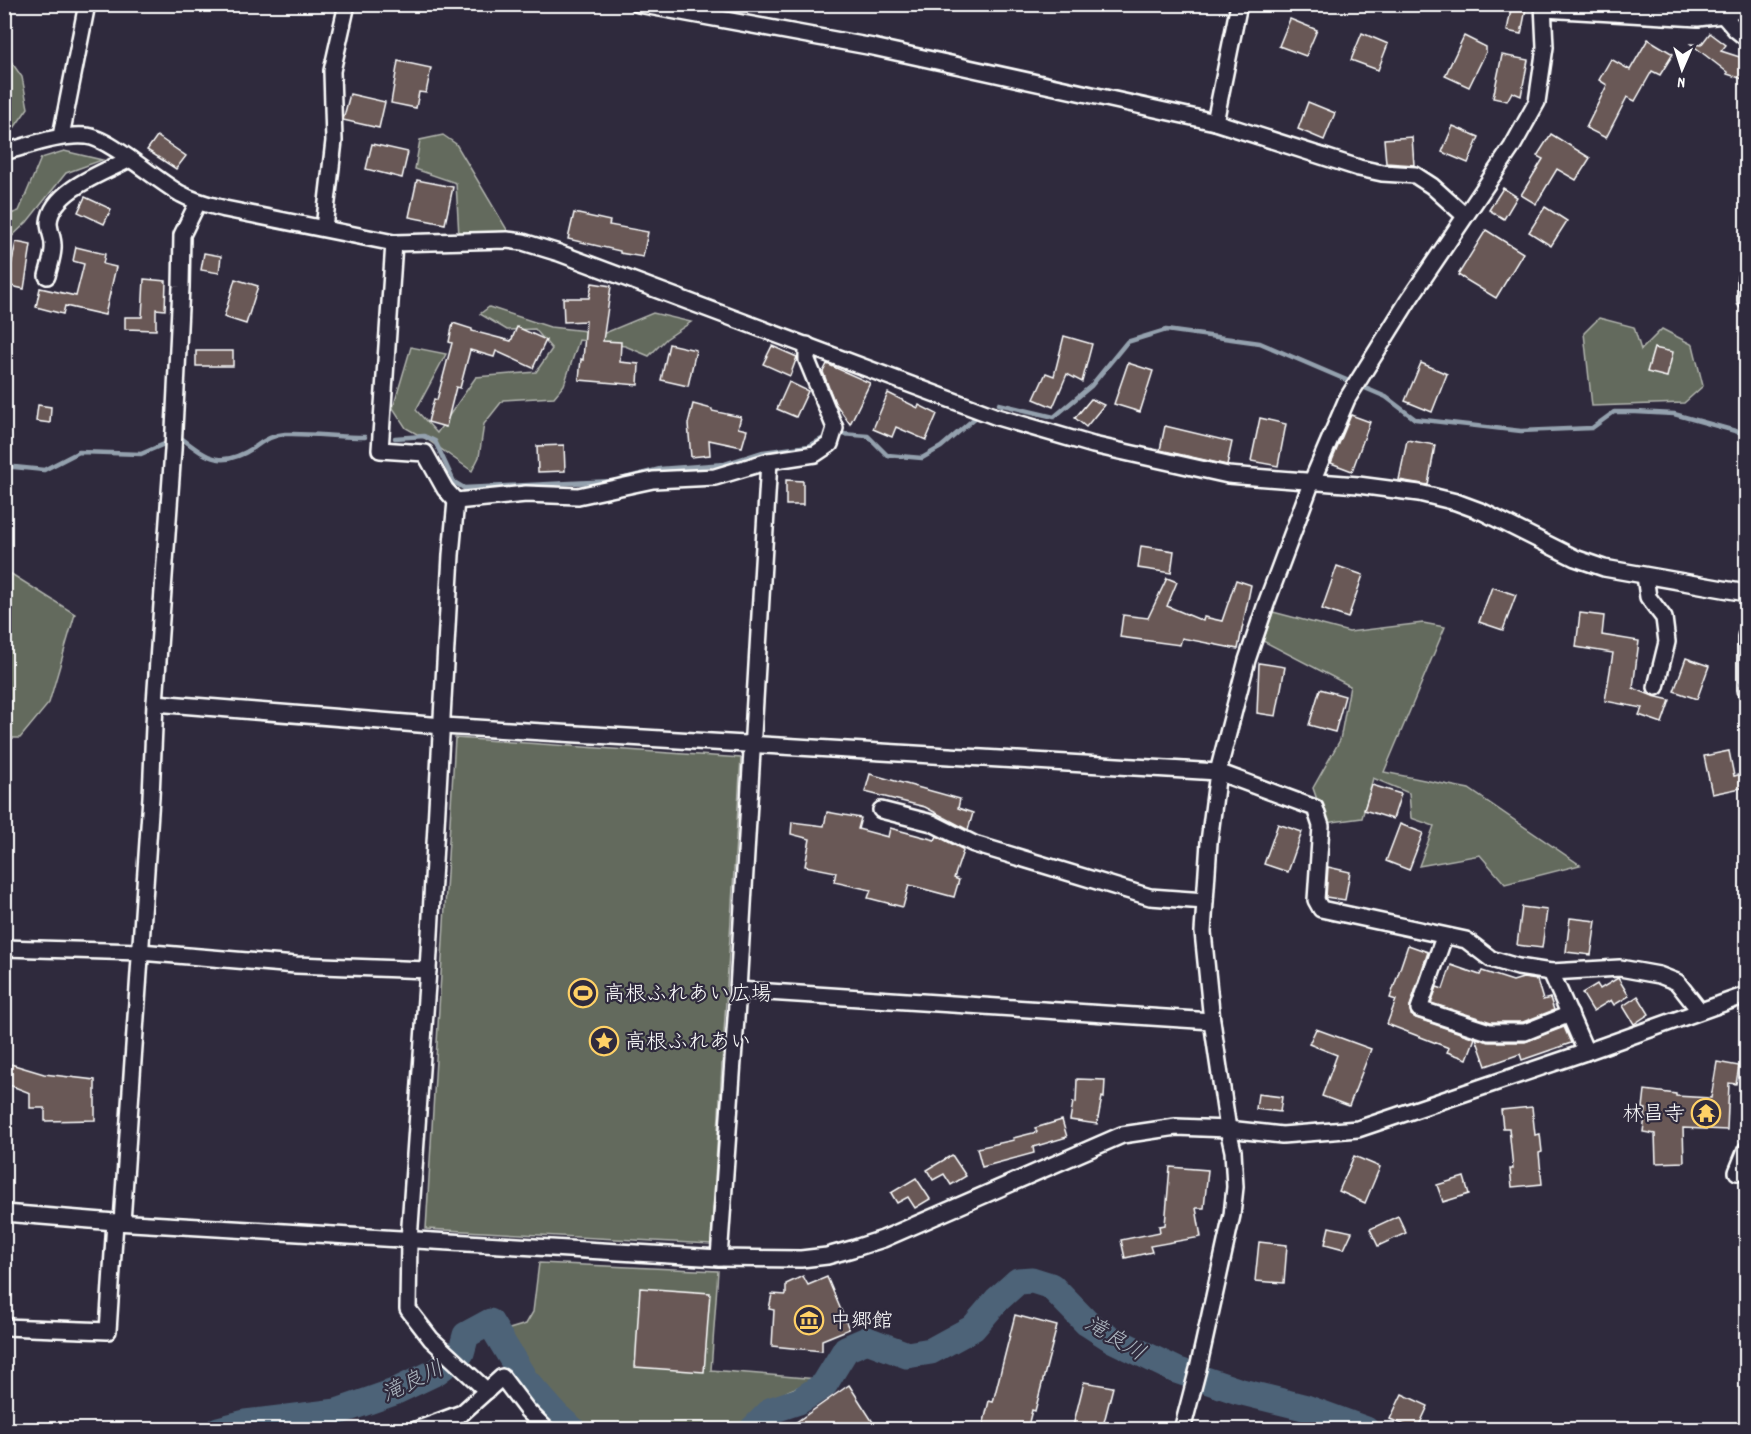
<svg xmlns="http://www.w3.org/2000/svg" width="1751" height="1434" viewBox="0 0 1751 1434" font-family="Dekko,'Klee One',sans-serif">
  <style>
    .green { fill: #636a5d; stroke: #b1b4ae; stroke-width: 1.5 }
    .lines { fill: none; stroke-linecap: round; stroke-linejoin: round }
    .stream { stroke: #94a1ae; stroke-width: 4.5 }
    .river { stroke: #4d6378; stroke-width: 27 }
    .building { fill: #695957; stroke: #fff; stroke-width: 1.5 }
    .minor-casing { stroke: #fff; stroke-width: 20 }
    .minor { stroke: #2f2a3d; stroke-width: 15 }
    .labels { text-anchor: middle; stroke-width: 4.5; stroke-linejoin: round; paint-order: stroke }
    .poi-label { font-size: 21px; fill: #fff; stroke: #2f2a3d; text-anchor: start }
    .water-label { font-size: 22px; font-style: italic; fill: #afb9c2; stroke: #2f2a3d }
  </style>
  <rect width="100%" height="100%" fill="#2f2a3d"/>
  <filter id="ink" filterUnits="userSpaceOnUse"><feTurbulence type="fractalNoise" baseFrequency=".0167" numOctaves="2"/><feDisplacementMap in="SourceGraphic" scale="12" xChannelSelector="R" yChannelSelector="G"/><feConvolveMatrix kernelMatrix="1 2 1 2 8 2 1 2 1" color-interpolation-filters="sRGB"/></filter>
  <g filter="url(#ink)">
    <g class="green">
      <polygon points="5,53 22,77 28,108 5,141"/>
      <polygon points="443,135 456,144 509,233 459,236 456,183 415,169 420,140"/>
      <polygon points="64,151 102,160 66,173 27,222 5,243 5,216 19,211 41,158"/>
      <polygon points="489,307 550,327 605,333 653,313 691,322 666,339 649,356 625,346 579,340 564,385 554,397 503,400 484,424 479,457 472,471 428,440 406,428 393,408 411,347 446,354 416,410 437,433 476,377 536,372 552,349 535,329 507,330 480,314"/>
      <polygon points="1599,318 1634,327 1641,350 1662,329 1693,345 1703,386 1684,403 1592,406 1584,333"/>
      <polygon points="5,570 75,614 49,703 20,738 5,738"/>
      <polygon points="1273,612 1349,632 1423,623 1445,627 1384,772 1469,789 1580,865 1505,884 1480,855 1419,866 1434,826 1411,818 1409,793 1373,778 1362,818 1325,823 1313,788 1340,740 1350,686 1263,641"/>
      <polygon points="455,738 741,758 711,1244 426,1229"/>
      <polygon points="539,1263 718,1271 711,1370 818,1379 788,1391 762,1407 737,1429 588,1429 581,1426 558,1411 527,1376 506,1330 526,1324 533,1312"/>
    </g>
    <g class="lines">
      <g class="stream">
        <polyline points="999,404 1054,417 1091,386 1127,342 1166,330 1260,343 1386,397 1415,419 1521,431 1592,428 1614,412 1636,412 1674,414 1746,434"/>
        <polyline points="395,438 424,436 435,441 454,482 464,488 614,481 660,469 725,464 763,452 809,446 822,439 841,434 868,436 887,455 922,458 941,447 975,418"/>
        <path d="M177,439L180,437C209,459 221,469 255,447C264,440 273,435 285,434C311,433 338,437 365,437"/>
        <polyline points="4,466 44,470 79,452 141,454 169,442"/>
      </g>
      <g class="river">
        <polyline points="218,1430 245,1423 337,1412 394,1392 436,1372 461,1353 466,1335 490,1322 525,1380 556,1415 573,1430"/>
        <polyline points="752,1430 772,1410 799,1401 824,1385 846,1349 867,1340 907,1355 931,1351 973,1328 997,1300 1018,1281 1032,1280 1051,1286 1087,1323 1112,1339 1176,1370 1238,1391 1303,1407 1366,1430"/>
      </g>
    </g>
    <g class="building">
      <polygon points="1512,4 1527,4 1521,34 1507,31"/>
      <polygon points="1290,19 1317,30 1306,56 1279,46"/>
      <polygon points="1362,33 1388,44 1378,70 1351,60"/>
      <polygon points="1710,33 1726,45 1721,51 1746,59 1746,80 1727,74 1727,72 1691,44 1701,45"/>
      <polygon points="1464,36 1486,47 1486,52 1469,87 1445,76"/>
      <polygon points="1648,39 1673,54 1660,75 1652,71 1635,101 1627,97 1606,138 1586,128 1607,85 1599,80 1611,59 1630,70"/>
      <polygon points="1502,55 1528,60 1521,96 1512,92 1507,101 1493,98"/>
      <polygon points="398,61 431,68 426,93 419,92 416,108 391,103"/>
      <polygon points="350,94 385,102 379,128 343,120"/>
      <polygon points="1308,102 1335,113 1324,140 1298,129"/>
      <polygon points="1453,126 1479,137 1468,163 1442,152"/>
      <polygon points="1551,134 1590,158 1576,180 1557,169 1536,204 1521,195 1543,159 1537,156"/>
      <polygon points="157,136 186,156 176,169 147,150"/>
      <polygon points="1412,137 1414,165 1386,163 1384,139"/>
      <polygon points="372,144 408,152 402,178 366,169"/>
      <polygon points="417,180 453,187 445,224 409,217"/>
      <polygon points="1503,188 1517,197 1504,219 1489,210"/>
      <polygon points="85,197 111,209 104,224 78,212"/>
      <polygon points="1545,207 1567,221 1551,246 1529,232"/>
      <polygon points="574,213 610,221 609,225 648,232 643,257 620,253 620,251 568,239"/>
      <polygon points="1486,230 1523,253 1496,298 1458,275"/>
      <polygon points="16,242 31,245 24,289 7,285"/>
      <polygon points="76,247 105,254 103,264 116,267 105,315 65,306 63,314 36,307 40,288 76,296 84,264 73,261"/>
      <polygon points="204,253 221,256 219,273 201,270"/>
      <polygon points="144,279 166,281 165,310 156,309 156,330 125,329 125,317 142,317"/>
      <polygon points="235,279 258,286 246,324 224,317"/>
      <polygon points="592,283 611,286 603,341 621,342 620,362 639,364 638,385 579,380 581,359 583,360 586,321 564,322 563,298 589,298"/>
      <polygon points="453,323 472,329 472,331 511,341 517,327 546,340 533,368 496,351 494,357 470,350 460,388 456,387 446,427 428,422 434,399 437,400 452,343 449,342"/>
      <polygon points="1064,336 1092,344 1082,382 1067,374 1053,407 1034,399 1046,373 1054,376"/>
      <polygon points="669,344 696,350 688,386 661,380"/>
      <polygon points="772,346 797,357 790,376 763,364"/>
      <polygon points="1654,348 1673,352 1667,377 1647,372"/>
      <rect x="196" y="351" width="37" height="15"/>
      <polygon points="1128,363 1153,371 1140,412 1114,404"/>
      <polygon points="1421,363 1447,374 1432,412 1405,401"/>
      <polygon points="827,364 870,383 850,424 835,403 829,388 823,372"/>
      <polygon points="789,382 808,391 796,417 777,409"/>
      <polygon points="888,393 918,408 919,405 937,414 926,440 896,427 892,437 873,429"/>
      <polygon points="1091,399 1104,405 1086,427 1075,418"/>
      <polygon points="693,404 712,409 712,411 741,417 738,428 747,430 742,447 709,440 710,455 691,457 688,424"/>
      <polygon points="38,405 51,407 50,423 36,421"/>
      <polygon points="1351,415 1370,422 1352,471 1331,463"/>
      <polygon points="1260,418 1286,424 1278,466 1251,461"/>
      <polygon points="1165,426 1232,442 1227,465 1160,450"/>
      <polygon points="1407,440 1435,445 1428,485 1399,480"/>
      <polygon points="564,445 565,471 538,472 537,446"/>
      <polygon points="786,480 803,481 803,505 786,505"/>
      <polygon points="1141,546 1174,551 1171,573 1138,568"/>
      <polygon points="1337,566 1363,575 1348,618 1322,609"/>
      <polygon points="1167,578 1177,582 1167,606 1203,621 1204,617 1222,621 1236,580 1251,585 1238,649 1182,638 1180,645 1120,637 1123,615 1148,618"/>
      <polygon points="1492,587 1516,595 1503,630 1479,622"/>
      <polygon points="1580,613 1604,616 1602,635 1639,641 1633,688 1653,696 1670,700 1662,723 1639,715 1642,708 1605,701 1613,653 1576,647"/>
      <polygon points="1686,658 1709,666 1697,699 1674,691"/>
      <polygon points="1259,663 1285,667 1276,716 1257,713"/>
      <polygon points="1320,689 1345,696 1335,732 1309,725"/>
      <polygon points="1729,751 1734,776 1746,773 1746,787 1712,794 1704,756"/>
      <polygon points="870,774 960,799 958,808 973,813 968,830 925,807 865,792"/>
      <polygon points="1372,785 1401,794 1393,819 1364,810"/>
      <polygon points="827,812 861,818 858,829 888,837 890,828 935,840 937,836 962,849 963,851 954,878 959,880 954,897 909,885 903,907 868,898 871,890 834,882 836,872 805,866 810,839 791,834 792,822 824,826"/>
      <polygon points="1278,824 1302,832 1288,872 1264,864"/>
      <polygon points="1400,824 1423,833 1409,870 1386,861"/>
      <polygon points="1328,867 1350,872 1345,900 1326,897"/>
      <polygon points="1522,907 1547,910 1542,948 1517,945"/>
      <polygon points="1570,918 1596,921 1591,955 1566,952"/>
      <polygon points="1408,945 1428,952 1410,1006 1411,1015 1416,1018 1475,1038 1467,1059 1447,1052 1449,1048 1387,1024 1396,1000 1390,998"/>
      <polygon points="1451,965 1480,975 1482,971 1513,981 1523,978 1537,980 1543,1000 1550,998 1554,1010 1523,1022 1491,1022 1431,1003 1437,987 1443,989"/>
      <polygon points="1618,978 1629,996 1614,1005 1611,1000 1593,1011 1582,993 1597,984 1600,989"/>
      <polygon points="1638,996 1649,1014 1634,1024 1623,1006"/>
      <polygon points="1564,1027 1571,1043 1522,1060 1520,1054 1486,1066 1476,1038 1489,1042 1525,1042"/>
      <polygon points="1316,1029 1371,1049 1349,1106 1322,1096 1337,1055 1309,1044"/>
      <polygon points="4,1062 44,1074 95,1080 95,1120 45,1121 45,1108 30,1108 30,1093 4,1083"/>
      <polygon points="1717,1062 1739,1066 1736,1084 1729,1083 1727,1130 1683,1128 1684,1162 1656,1163 1655,1134 1643,1132 1646,1109 1643,1108 1645,1090 1676,1094 1676,1096 1711,1098"/>
      <polygon points="1077,1079 1105,1080 1104,1098 1102,1097 1097,1124 1070,1120 1073,1102 1076,1103"/>
      <polygon points="1258,1094 1282,1097 1280,1112 1256,1109"/>
      <polygon points="1532,1107 1535,1135 1540,1134 1542,1152 1539,1153 1542,1184 1512,1187 1510,1169 1513,1169 1509,1128 1503,1128 1501,1110"/>
      <polygon points="1062,1120 1067,1137 1033,1147 1034,1153 982,1167 977,1148 1014,1140 1013,1138 1037,1132 1035,1128"/>
      <polygon points="952,1155 966,1176 951,1185 944,1174 933,1180 927,1170"/>
      <polygon points="1354,1156 1380,1167 1365,1203 1339,1191"/>
      <polygon points="1170,1167 1208,1170 1204,1208 1196,1208 1201,1237 1150,1246 1152,1252 1125,1258 1121,1240 1160,1232 1159,1226 1165,1225"/>
      <polygon points="1464,1177 1469,1194 1443,1202 1437,1185"/>
      <polygon points="916,1178 930,1199 915,1208 908,1197 897,1203 891,1193"/>
      <polygon points="1398,1216 1406,1233 1378,1246 1370,1229"/>
      <polygon points="1329,1227 1352,1232 1344,1249 1325,1244"/>
      <polygon points="1259,1242 1287,1245 1284,1283 1255,1281"/>
      <polygon points="803,1276 808,1285 827,1277 849,1329 822,1340 822,1351 772,1346 774,1310 769,1309 772,1294 786,1295 786,1284"/>
      <polygon points="640,1288 710,1293 704,1372 635,1367"/>
      <polygon points="1015,1315 1057,1326 1035,1411 1032,1410 1027,1430 982,1430 989,1401 993,1402"/>
      <polygon points="1084,1382 1113,1387 1102,1430 1072,1430"/>
      <polygon points="849,1385 878,1430 785,1430"/>
      <polygon points="1402,1394 1428,1406 1417,1430 1390,1419"/>
    </g>
    <g class="lines">
      <g class="minor-casing">
        <g id="minor">
          <polyline points="638,4 873,47 1215,122 1359,168 1382,173 1415,175 1432,186 1464,215"/>
          <polyline points="1544,9 1698,18 1723,15 1746,5"/>
          <polyline points="1723,15 1736,30 1746,38"/>
          <polyline points="1215,122 1239,4"/>
          <polyline points="61,136 87,4"/>
          <path d="M4,152C31,145 59,134 86,136C108,137 158,182 181,194C195,202 210,205 225,209L394,243L507,240L523,242L559,253L997,417L1093,445L1228,475L1358,485L1419,493L1456,502L1483,512L1575,558L1604,568L1746,593"/>
          <polyline points="324,228 334,141 332,71 347,4"/>
          <polyline points="394,243 380,450 425,453 445,489 456,501 526,494 578,496 653,480 715,477 769,461 815,454 830,444 835,428 807,360 807,345"/>
          <path d="M47,276C49,267 54,254 53,245C53,237 49,231 49,222C52,190 105,172 130,159"/>
          <polyline points="1746,278 1746,301"/>
          <polyline points="456,501 451,555 428,970 409,1240 408,1309 431,1339 487,1391"/>
          <polyline points="1645,576 1648,597 1664,618 1667,642 1656,687"/>
          <polyline points="1746,636 1746,690"/>
          <polyline points="155,703 443,726 1218,772 1315,808 1321,826 1316,900 1321,909 1466,940 1491,959 1518,967 1551,972 1620,968 1659,975 1677,982 1699,1010"/>
          <polyline points="881,810 932,823 974,844 1150,897 1205,901"/>
          <polyline points="1444,937 1419,1009 1489,1032 1525,1032 1570,1014"/>
          <polyline points="4,948 140,952 296,965 428,970"/>
          <polyline points="1551,972 1586,1052"/>
          <polyline points="738,990 1212,1021"/>
          <polyline points="1737,1172 1746,1150"/>
          <polyline points="4,1213 115,1222 719,1258 801,1259 827,1256 852,1249 883,1239 1122,1135 1176,1127 1228,1129 1282,1135 1358,1129 1586,1052 1746,995"/>
          <polyline points="122,1222 151,797 155,703 173,450 181,287 182,235 198,202"/>
          <polyline points="719,1258 738,990 769,461"/>
          <polyline points="4,1327 108,1331 115,1222"/>
          <polyline points="416,1430 462,1413 502,1377 527,1410 547,1430"/>
          <polyline points="1182,1430 1198,1369 1232,1215 1235,1187 1233,1151 1228,1129 1212,1021 1203,932 1209,842 1218,772 1247,660 1266,604 1312,481 1347,399 1408,301 1512,147 1537,102 1545,47 1543,4"/>
        </g>
      </g>
      <use href="#minor" class="minor"/>
    </g>
  </g>
  <defs>
    <g id="stadium-ring" transform="scale(1.5)"><circle r="9.5" fill="#2f2a3d" stroke="#ffd166" stroke-width="1.5"/><path d="M0-5a6.5 5 0 1 0 0 10a6.5 5 0 1 0 0-10ZM-3.5-1.8h7v3.6h-7Z" fill="#ffd166"/></g>
    <g id="sight-ring" transform="scale(1.5)"><circle r="9.5" fill="#2f2a3d" stroke="#ffd166" stroke-width="1.5"/><path d="M0-6L1.8-2.2L6-1.7L2.9 1.2L3.7 5.4L0 3.3L-3.7 5.4L-2.9 1.2L-6-1.7L-1.8-2.2Z" fill="#ffd166"/></g>
    <g id="temple-ring" transform="scale(1.5)"><circle r="9.5" fill="#2f2a3d" stroke="#ffd166" stroke-width="1.5"/><path d="M0-6L5-2H3V0L6.5 2.5H4V6H1.5V3h-3V6H-4V2.5H-6.5L-3 0V-2H-5Z" fill="#ffd166"/></g>
    <g id="museum-ring" transform="scale(1.5)"><circle r="9.5" fill="#2f2a3d" stroke="#ffd166" stroke-width="1.5"/><path d="M0-6L6-3V-2H-6V-3ZM-5-1h2V3h-2ZM-1-1h2V3h-2ZM3-1h2V3H3ZM-6 4H6V6H-6Z" fill="#ffd166"/></g>
  </defs>
  <g fill-rule="evenodd">
    <use href="#stadium-ring" x="583" y="993"/>
    <use href="#sight-ring" x="604" y="1041"/>
    <use href="#temple-ring" x="1706" y="1113"/>
    <use href="#museum-ring" x="809" y="1320"/>
  </g>
  <g class="labels">
    <g class="poi-label">
      <text x="604" y="1000">高根ふれあい広場</text>
      <text x="625" y="1048">高根ふれあい</text>
      <text x="1685" y="1120" text-anchor="end">林昌寺</text>
      <text x="830" y="1327">中郷館</text>
    </g>
    <g class="water-label">
      <text transform="translate(1116 1337) rotate(31)" y="8">滝良川</text>
      <text transform="translate(412 1380) rotate(-26)" y="8">滝良川</text>
    </g>
  </g>
  <rect width="1751" height="1434" fill="none" stroke="#2f2a3d" stroke-width="24"/>
  <rect x="12" y="12" width="1727" height="1410" fill="none" stroke="#fff" stroke-width="2" filter="url(#ink)"/>
  <g transform="translate(1682 69) rotate(183)" stroke="#2f2a3d" stroke-width="4.5" paint-order="stroke">
  <path d="M0-4.5L10 22L0 15L-10 22Z" fill="#ffffff"/>
  <text y="-9" font-size="16" font-weight="bold" text-anchor="middle" fill="#ffffff">N</text>
  </g>
</svg>
